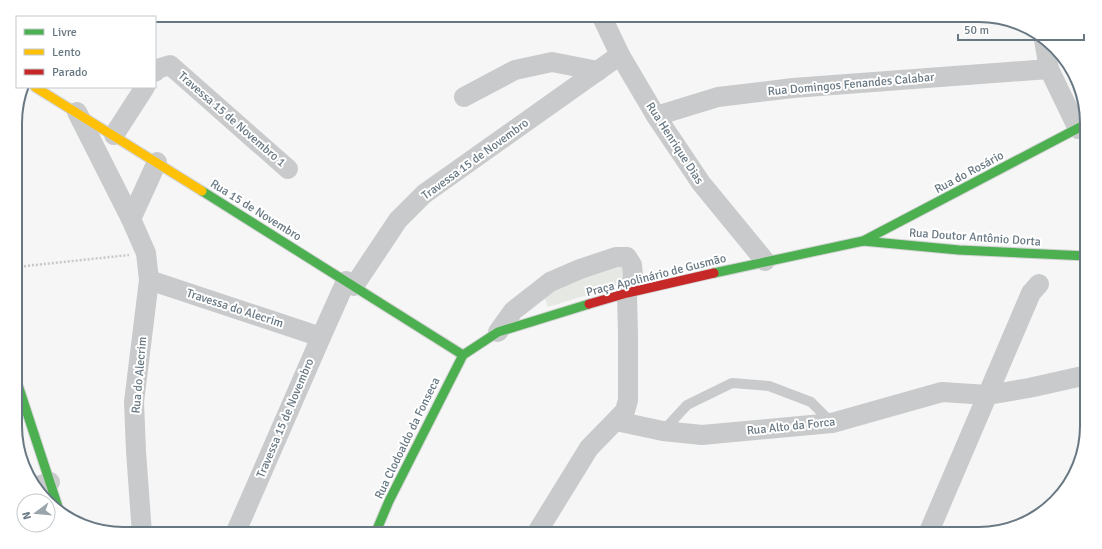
<svg xmlns="http://www.w3.org/2000/svg" width="1102" height="549" viewBox="0 0 1102 549" font-family="Signika,sans-serif">
  <style>
    .green { fill: #e5e8e3 }
    .lines { fill: none; stroke-linecap: round; stroke-linejoin: round }
    .fast-casing { stroke: #d2d3d4; stroke-width: 11 }
    .slow-casing { stroke: #d2d3d4; stroke-width: 11 }
    .jam-casing { stroke: #d2d3d4; stroke-width: 11 }
    .path { stroke: #c6c8c9; stroke-width: 2.5; stroke-dasharray: 2 2; stroke-linecap: butt }
    .lane { stroke: #c9cacb; stroke-width: 10 }
    .street { stroke: #c9cacb; stroke-width: 20 }
    .fast { stroke: #4caf50; stroke-width: 9 }
    .slow { stroke: #ffc107; stroke-width: 9 }
    .jam { stroke: #c62828; stroke-width: 9 }
    .labels { text-anchor: middle; stroke-width: 4; stroke-linejoin: round; paint-order: stroke }
    .street-label { font-size: 12px; fill: #687883; stroke: #fff }
    .rim { fill: none; stroke: #687883; stroke-width: 2 }
  </style>
  <rect width="100%" height="100%" fill="#f6f6f6"/>
  <polygon class="green" points="621,262 626,283 548,307 542,292"/>
  <g class="lines">
    <g class="fast-casing">
      <g id="fast">
        <polyline points="202,191 463,355"/>
        <polyline points="863,241 959,250 1087,256"/>
        <polyline points="714,273 863,241 1086,124"/>
        <polyline points="16,379 59,510"/>
        <polyline points="375,534 389,501 463,355 498,332 589,304"/>
      </g>
    </g>
    <g class="slow-casing">
      <polyline id="slow" points="35,87 202,191"/>
    </g>
    <g class="jam-casing">
      <polyline id="jam" points="589,304 627,293 714,273"/>
    </g>
    <polyline class="path" points="16,267 129,255"/>
    <polyline class="lane" points="663,431 687,405 732,383 769,386 811,402 832,423"/>
    <g class="street">
      <polyline points="601,15 620,55 656,116 701,183 765,261"/>
      <polyline points="1044,40 1049,69 1078,129"/>
      <polyline points="155,72 157,69 170,65 288,169"/>
      <polyline points="464,97 515,70 552,62 598,71"/>
      <polyline points="77,112 131,219 146,253 149,280 134,402 136,451 142,534"/>
      <polyline points="656,116 718,97 793,88 1049,69"/>
      <polyline points="114,135 145,87"/>
      <polyline points="131,219 157,162"/>
      <polyline points="149,280 321,337"/>
      <polyline points="354,286 398,220 424,194 620,55"/>
      <polyline points="498,332 513,311 550,282 580,269 616,257 627,257 632,265 633,276 631,286 627,293 628,335 628,400 625,411 589,448 536,534"/>
      <polyline points="616,421 663,431 702,435 832,423 942,392 988,395 1029,388 1087,375"/>
      <polyline points="35,487 50,482"/>
      <polyline points="235,534 321,337 346,281"/>
      <polyline points="928,534 1031,293 1039,284"/>
    </g>
    <use href="#fast" class="fast"/>
    <use href="#slow" class="slow"/>
    <use href="#jam" class="jam"/>
  </g>
  <g class="labels">
    <g class="street-label">
      <text transform="translate(851 84) rotate(-5)" y="4">Rua Domingos Fenandes Calabar</text>
      <text transform="translate(232 119) rotate(41)" y="4">Travessa 15 de Novembro 1</text>
      <text transform="translate(675 143) rotate(57)" y="4">Rua Henrique Dias</text>
      <text transform="translate(475 159) rotate(-36)" y="4">Travessa 15 de Novembro</text>
      <text transform="translate(969 172) rotate(-28)" y="4">Rua do Rosário</text>
      <text transform="translate(256 210) rotate(32)" y="4">Rua 15 de Novembro</text>
      <text transform="translate(975 237) rotate(4)" y="4">Rua Doutor Antônio Dorta</text>
      <text transform="translate(656 275) rotate(-14)" y="4">Praça Apolinário de Gusmão</text>
      <text transform="translate(235 308) rotate(18)" y="4">Travessa do Alecrim</text>
      <text transform="translate(139 375) rotate(-85)" y="4">Rua do Alecrim</text>
      <text transform="translate(285 418) rotate(-67)" y="4">Travessa 15 de Novembro</text>
      <text transform="translate(791 426) rotate(-6)" y="4">Rua Alto da Forca</text>
      <text transform="translate(407 438) rotate(-64)" y="4">Rua Clodoaldo da Fonseca</text>
    </g>
  </g>
  <path d="M0 0H1102V549H0ZM123 22H979A101 101 0 0 1 1080 123V426A101 101 0 0 1 979 527H123A101 101 0 0 1 22 426V123A101 101 0 0 1 123 22Z" fill="#fff" fill-rule="evenodd"/>
  <path class="rim" d="M123 22H979A101 101 0 0 1 1080 123V426A101 101 0 0 1 979 527H123A101 101 0 0 1 22 426V123A101 101 0 0 1 123 22Z"/>
  <rect x="16" y="16" width="140" height="72" fill="#ffffff" stroke="#c3c9cd"/>
  <rect x="24" y="29" width="20" height="6" fill="#4caf50" stroke="#c3c9cd"/>
  <text x="52" y="36" font-size="12" fill="#687883">Livre</text>
  <rect x="24" y="49" width="20" height="6" fill="#ffc107" stroke="#c3c9cd"/>
  <text x="52" y="56" font-size="12" fill="#687883">Lento</text>
  <rect x="24" y="69" width="20" height="6" fill="#c62828" stroke="#c3c9cd"/>
  <text x="52" y="76" font-size="12" fill="#687883">Parado</text>
  <g transform="translate(36 513) rotate(254)"><circle r="19" fill="#ffffff" stroke="#c3c9cd"/>
  <path d="M0-3L7 15L0 10L-7 15Z" fill="#9aa4ab"/>
  <text y="-6" font-size="11" font-weight="bold" text-anchor="middle" fill="#687883">N</text>
  </g>
  <path d="M958 34v6h126v-6" fill="none" stroke="#687883" stroke-width="2"/>
  <text x="964" y="34" font-size="12" fill="#687883" stroke="#ffffff" stroke-width="3" paint-order="stroke">50 m</text>
</svg>
